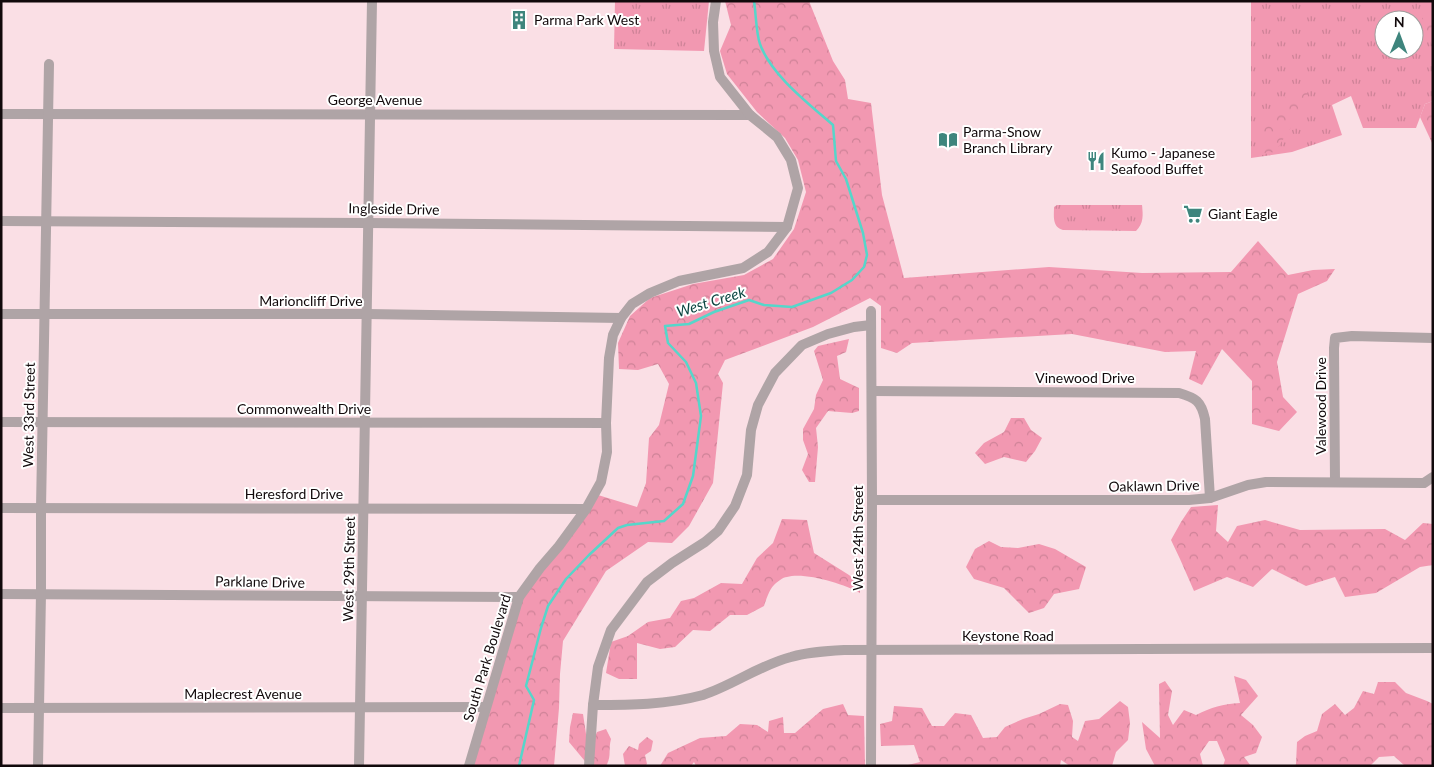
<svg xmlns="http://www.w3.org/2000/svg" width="1434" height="767" viewBox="0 0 1434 767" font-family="Lato,sans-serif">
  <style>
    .grass { fill: url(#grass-tufts); fill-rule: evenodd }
    .forest { fill: url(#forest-crowns) }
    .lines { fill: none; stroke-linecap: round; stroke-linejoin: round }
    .stream { stroke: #56d6ca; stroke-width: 2.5 }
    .minor { stroke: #afa4a6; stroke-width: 10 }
    .labels { text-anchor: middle; stroke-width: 4; stroke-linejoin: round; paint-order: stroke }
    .poi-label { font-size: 14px; fill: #11090b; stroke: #fff; text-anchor: start }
    .street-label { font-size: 14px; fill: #11090b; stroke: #fff }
    .water-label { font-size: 15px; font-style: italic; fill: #0a4540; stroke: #fff }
  </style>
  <defs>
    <pattern id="grass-tufts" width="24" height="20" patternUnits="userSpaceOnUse" patternTransform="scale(1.25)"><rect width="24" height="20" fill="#f298b1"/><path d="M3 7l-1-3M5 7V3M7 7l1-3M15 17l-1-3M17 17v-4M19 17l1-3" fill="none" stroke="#ce8297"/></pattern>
    <pattern id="forest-crowns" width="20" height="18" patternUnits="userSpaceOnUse" patternTransform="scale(1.25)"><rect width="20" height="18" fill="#f298b1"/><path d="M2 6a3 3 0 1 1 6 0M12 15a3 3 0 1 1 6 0" fill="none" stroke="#ce8297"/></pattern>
  </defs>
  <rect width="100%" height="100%" fill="#fadfe5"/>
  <g class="grass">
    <polygon points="615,1 709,1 704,51 614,49"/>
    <path d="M1251,1H1433V101L1425,104L1416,128H1363L1351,96L1332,105L1342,135L1292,152L1251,158ZM1384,20H1414V50H1384Z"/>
    <path d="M1057,205H1142C1143,215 1144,223 1136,231L1063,230C1052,227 1054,216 1054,207Z"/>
  </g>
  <g class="forest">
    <polygon points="725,1 809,1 833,61 845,80 848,99 871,103 882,195 904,278 1049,267 1142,273 1231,272 1258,241 1288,275 1313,270 1335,269 1327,281 1298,294 1277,362 1283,397 1297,412 1279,431 1252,424 1252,381 1222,349 1202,385 1189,379 1196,351 1165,352 1072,334 912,343 897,353 881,348 881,306 870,298 813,327 725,360 718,374 723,383 713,483 689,526 672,543 648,542 606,571 563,641 560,674 559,708 554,766 473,766 522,599 598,495 637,507 646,483 649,438 659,425 669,384 658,364 638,370 619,369 618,343 630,316 650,298 693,284 744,275 773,259 794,229 806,192 798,160 785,138 757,112 727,74 720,51 731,25"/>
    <polygon points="1433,11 1433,47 1420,21 1426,14"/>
    <polygon points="1302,86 1308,95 1293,124 1275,152 1262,153 1261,129 1273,123 1289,91"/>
    <polygon points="1433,101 1433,145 1420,117 1425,104"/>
    <polygon points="849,339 846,352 837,356 840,379 859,388 859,411 852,413 828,411 816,428 818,447 815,482 809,482 802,470 808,454 803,440 803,429 814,409 816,395 823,380 814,351 818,346"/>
    <polygon points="1011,418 1024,418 1031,430 1042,438 1035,451 1026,462 1004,457 985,464 975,453 984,443 1004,432"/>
    <polygon points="1218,505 1216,531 1228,542 1237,526 1265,520 1300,530 1385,529 1405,540 1423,523 1433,524 1433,565 1420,567 1376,593 1345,597 1335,577 1306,586 1272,569 1253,587 1227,577 1194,591 1180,559 1171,540 1181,522 1191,507"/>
    <path d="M782,519L807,520L814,553L849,575L860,584V593C844,584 805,572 787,577C783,577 777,582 774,585C769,590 766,600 764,606L747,615H730L710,631L693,630L675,647L660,649L637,643V679H619L606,673L611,642L628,636L648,622L670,618L681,601L694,598L721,583L742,584L757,558L773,543Z"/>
    <polygon points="989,541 1001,547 1018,548 1039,544 1055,549 1086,567 1079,589 1054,594 1044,608 1029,613 1004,588 974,579 966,567 975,549"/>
    <path d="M1234,676L1246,680L1258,696L1241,715L1253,725L1262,737L1256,753L1244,757L1251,766H1223L1225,760L1217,741H1209L1200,754L1203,766H1155L1146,749L1142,722L1160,738L1159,684L1165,681L1172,691L1168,715L1173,725L1184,710L1196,715C1212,707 1222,704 1240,703Z"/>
    <polygon points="1378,682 1395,682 1406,693 1427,701 1433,704 1433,766 1405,766 1394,756 1379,757 1370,766 1295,766 1296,764 1297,742 1305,736 1317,731 1322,714 1335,704 1345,715 1354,708 1363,691 1374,694"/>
    <polygon points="1120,701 1128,707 1130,723 1128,740 1116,752 1112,766 1070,766 1061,760 1060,766 904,766 920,762 914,745 881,746 880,724 892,721 894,706 922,708 932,726 944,726 955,713 971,715 983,738 997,737 1005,727 1023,719 1039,714 1060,704 1068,705 1073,721 1072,737 1078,741 1085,721 1099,719"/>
    <polygon points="843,704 848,715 864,716 865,766 696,766 694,762 691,766 660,766 668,753 700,738 726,736 740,724 757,725 768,732 769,721 783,717 784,733 795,733 823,709"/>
    <path d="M573,713L583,714L586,734L593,741L597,732L606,729L611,739C608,750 612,756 606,766H589L569,742L570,727Z"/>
    <polygon points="647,737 653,741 651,751 645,755 647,764 645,766 625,766 623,754 629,746 638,750 639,744"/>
  </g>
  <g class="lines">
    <path class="stream" d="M519,766L534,700L526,686L541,628L548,606L566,579L589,555L618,528L627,525L664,521L683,504L693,476L701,416L696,383L686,362L668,343L665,326L689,324L714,312L749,300L764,305L792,307L831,293L852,280L864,267L867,255L863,233L846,179L836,161L833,125C809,104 771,75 760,44C756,33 756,13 754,1"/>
    <g class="minor">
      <polyline points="1,114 750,115"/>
      <polyline points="1,221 368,223 787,227"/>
      <polyline points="871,311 872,500 871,766"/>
      <polyline points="1,314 367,314 621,318"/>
      <path d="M872,391L1179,393C1196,398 1201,401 1205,419L1210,498"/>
      <polyline points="1,422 606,423"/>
      <polyline points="1335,482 1334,348 1335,338 1352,336 1433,338"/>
      <polyline points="872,500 1189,500 1210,498 1248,485 1266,482 1424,483 1433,477"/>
      <polyline points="1,508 586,509"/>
      <polyline points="1,594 519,597"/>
      <path d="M593,705C630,705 666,705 703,695C733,685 760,665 791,657C808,652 826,651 844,650L1433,648"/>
      <polyline points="1,708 485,707"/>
      <polyline points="38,766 41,593 41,508 49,64"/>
      <polyline points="359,766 372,1"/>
      <polyline points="469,766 519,597 540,568 559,546 586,509 601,482 607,452 606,423 609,358 613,335 621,318 632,304 650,293 679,281 743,268 768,252 787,227 798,188 791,160 777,137 750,115 720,77 714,51 713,22 716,1"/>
      <polyline points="589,766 593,705 598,667 611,630 647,582 672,563 705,542 718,531 735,506 747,475 751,430 758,405 775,373 802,345 828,334 854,327 871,325"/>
    </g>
  </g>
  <defs>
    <g id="building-bare" transform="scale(1.5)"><path d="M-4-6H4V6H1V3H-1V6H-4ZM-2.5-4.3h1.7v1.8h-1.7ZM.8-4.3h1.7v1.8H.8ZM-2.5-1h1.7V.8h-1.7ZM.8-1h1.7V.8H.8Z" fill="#3e857d" stroke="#fff" stroke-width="2.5" paint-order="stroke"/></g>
    <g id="library-bare" transform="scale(1.5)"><path d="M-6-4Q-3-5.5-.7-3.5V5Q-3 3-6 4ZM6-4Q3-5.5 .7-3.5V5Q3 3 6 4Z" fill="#3e857d" stroke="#fff" stroke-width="2.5" paint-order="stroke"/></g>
    <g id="restaurant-bare" transform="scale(1.5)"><path d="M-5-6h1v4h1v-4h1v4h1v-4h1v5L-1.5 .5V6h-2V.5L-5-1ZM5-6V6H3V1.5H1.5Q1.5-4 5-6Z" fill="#3e857d" stroke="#fff" stroke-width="2.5" paint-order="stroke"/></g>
    <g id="supermarket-bare" transform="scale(1.5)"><path d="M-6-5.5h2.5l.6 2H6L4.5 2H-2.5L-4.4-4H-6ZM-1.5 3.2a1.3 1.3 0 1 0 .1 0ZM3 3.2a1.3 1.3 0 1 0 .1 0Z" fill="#3e857d" stroke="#fff" stroke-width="2.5" paint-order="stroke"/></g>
  </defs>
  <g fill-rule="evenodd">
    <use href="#building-bare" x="519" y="20"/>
    <use href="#library-bare" x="948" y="140"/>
    <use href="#restaurant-bare" x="1096" y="161"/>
    <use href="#supermarket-bare" x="1193" y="214"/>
  </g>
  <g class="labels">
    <g class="poi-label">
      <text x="534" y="25">Parma Park West</text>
      <text x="963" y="137">Parma-Snow<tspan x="963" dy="16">Branch Library</tspan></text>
      <text x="1111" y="158">Kumo - Japanese<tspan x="1111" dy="16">Seafood Buffet</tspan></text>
      <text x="1208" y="219">Giant Eagle</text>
    </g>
    <g class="street-label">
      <text x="375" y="105">George Avenue</text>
      <text transform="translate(394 209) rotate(1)" y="5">Ingleside Drive</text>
      <text x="311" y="306">Marioncliff Drive</text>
      <text x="1085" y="383">Vinewood Drive</text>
      <text transform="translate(1321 406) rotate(-90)" y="5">Valewood Drive</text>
      <text x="304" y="414">Commonwealth Drive</text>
      <text transform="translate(29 415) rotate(-89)" y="5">West 33rd Street</text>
      <text transform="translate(1154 486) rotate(-1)" y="5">Oaklawn Drive</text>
      <text x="294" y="499">Heresford Drive</text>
      <text transform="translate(858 538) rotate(-90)" y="5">West 24th Street</text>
      <text transform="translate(349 569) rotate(-89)" y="5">West 29th Street</text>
      <text transform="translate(260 582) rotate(1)" y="5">Parklane Drive</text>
      <text x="1008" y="641">Keystone Road</text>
      <text transform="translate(487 658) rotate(-73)" y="5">South Park Boulevard</text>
      <text x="243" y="699">Maplecrest Avenue</text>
    </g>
    <g class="water-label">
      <text transform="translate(711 302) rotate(-17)" y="5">West Creek</text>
    </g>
  </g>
  <rect width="1434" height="767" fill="none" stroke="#11090b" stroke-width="5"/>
  <g transform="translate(1399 35) rotate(1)"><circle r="24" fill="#ffffff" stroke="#a09d9d"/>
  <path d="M0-4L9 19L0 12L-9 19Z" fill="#3e857d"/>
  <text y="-8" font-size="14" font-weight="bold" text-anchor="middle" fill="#11090b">N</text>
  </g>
</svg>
